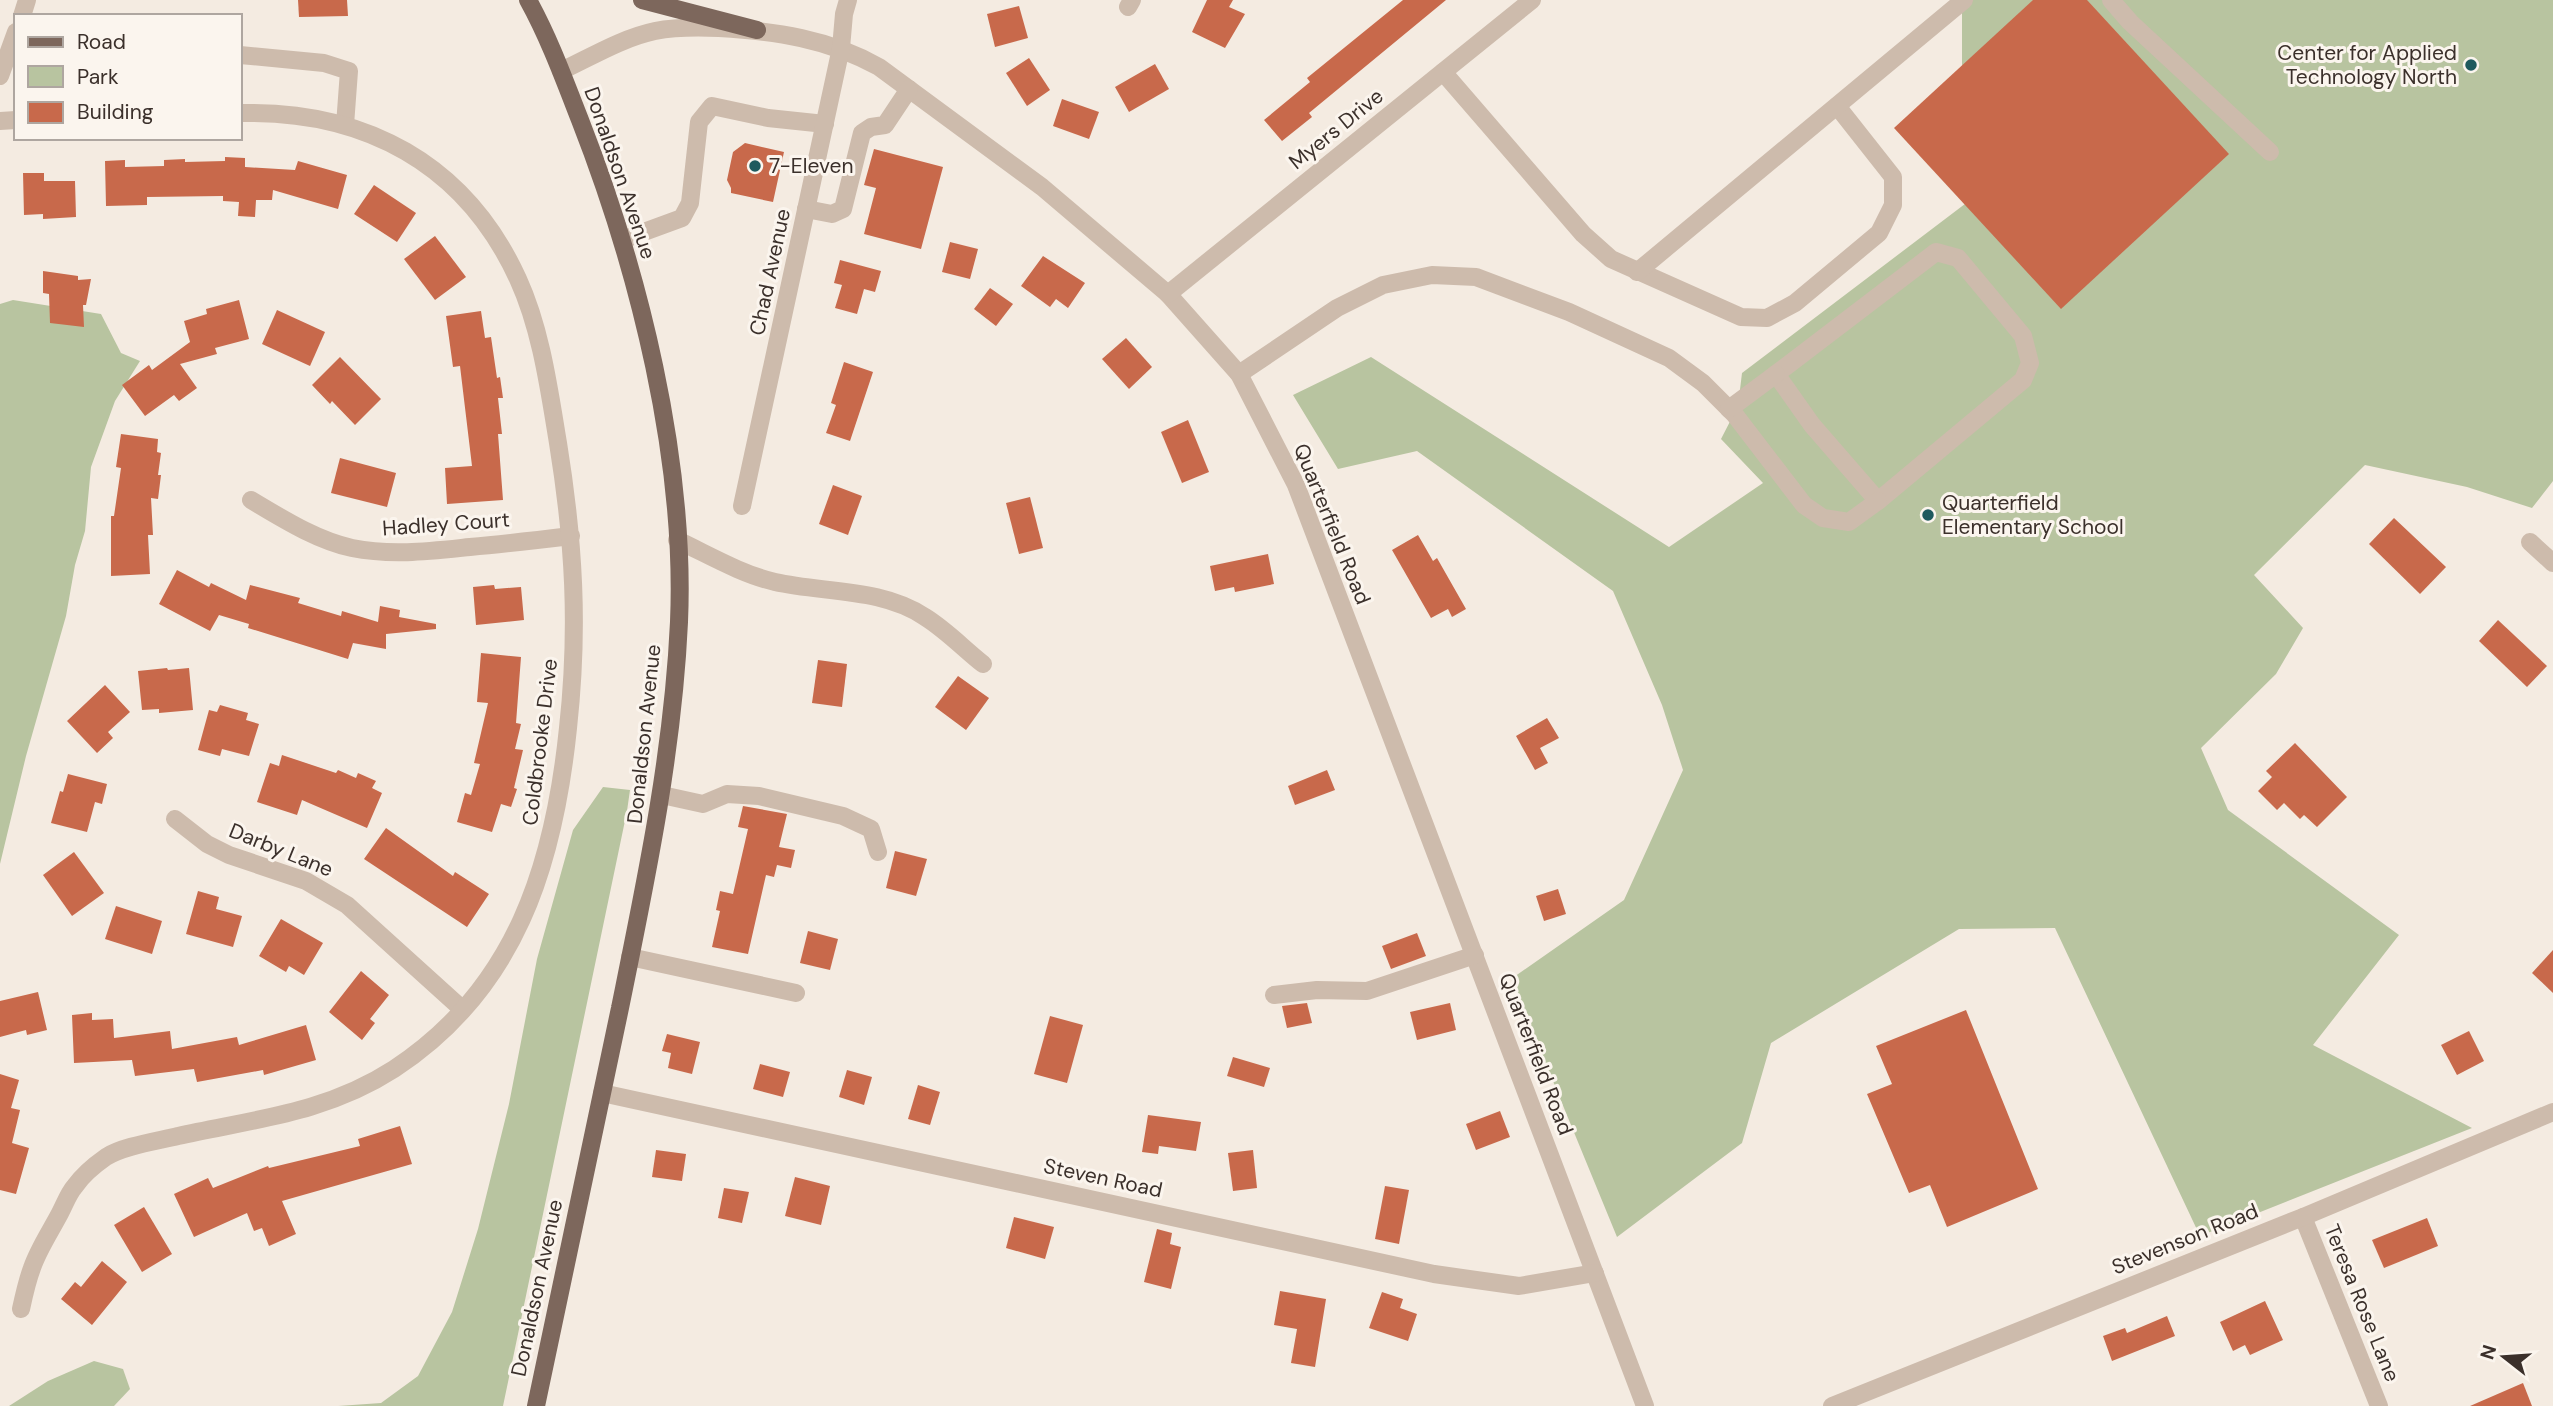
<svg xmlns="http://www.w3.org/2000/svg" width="2553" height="1406" viewBox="0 0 2553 1406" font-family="'DM Sans',sans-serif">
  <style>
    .green { fill: #b8c4a0 }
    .building { fill: #c8694b }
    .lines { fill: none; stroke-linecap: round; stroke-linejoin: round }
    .minor { stroke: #cdbbac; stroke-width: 18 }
    .major { stroke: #7d675c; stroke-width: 18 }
    .poi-dot { fill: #1f5a5e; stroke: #fbf5ee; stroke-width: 2.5 }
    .labels { text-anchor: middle; stroke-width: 6; stroke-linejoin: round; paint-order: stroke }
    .poi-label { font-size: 21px; fill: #3b302b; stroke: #fbf5ee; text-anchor: start }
    .street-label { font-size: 21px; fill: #3b302b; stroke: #fbf5ee }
  </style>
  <rect width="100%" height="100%" fill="#f4ebe1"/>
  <g class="green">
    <polygon points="1962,0 2553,0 2553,481 2532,508 2467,487 2365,465 2254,575 2303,628 2276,674 2201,748 2228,810 2399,935 2313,1045 2472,1128 2200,1236 2055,928 1959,929 1771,1043 1742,1143 1617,1237 1511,979 1624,900 1683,770 1662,705 1613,591 1417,451 1338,469 1293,395 1371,357 1669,547 1763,483 1721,439 1738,406 1742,373 2019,163 1962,65"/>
    <polygon points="13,300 101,314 121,353 140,361 115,401 91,467 85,531 75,565 66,616 26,756 0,864 0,304"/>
    <polygon points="603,787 630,790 627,811 503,1406 338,1406 381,1403 418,1376 452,1312 478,1229 509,1104 537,959 573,830"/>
    <polygon points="94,1361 123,1369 130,1389 114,1406 9,1406 48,1381"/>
  </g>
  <g class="building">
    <polygon points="298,0 347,0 348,16 299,17"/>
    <polygon points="1207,0 1233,0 1229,7 1245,14 1225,48 1192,32"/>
    <polygon points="1403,0 1446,0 1309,113 1312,117 1282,141 1264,120 1310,82 1307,78"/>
    <polygon points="2033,0 2087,0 2229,154 2061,309 1894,128"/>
    <polygon points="1019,6 1028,38 995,47 987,14"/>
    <polygon points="1029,58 1050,90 1027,106 1006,73"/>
    <polygon points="1155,64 1169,89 1129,112 1115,87"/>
    <polygon points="1062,99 1099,112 1089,139 1053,126"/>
    <polygon points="745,143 784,152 773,202 731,193 731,188 727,180 733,152"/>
    <polygon points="874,149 943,167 921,249 864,234 876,188 864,185"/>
    <polygon points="225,157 245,158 245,167 295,170 298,161 347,175 338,209 273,190 272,200 256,200 255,217 238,216 239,202 223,201 223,196 147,197 147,205 106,206 105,161 125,160 125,167 164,166 164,160 185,159 185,162 225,161"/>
    <polygon points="23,173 44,173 44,181 75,181 76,217 43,219 43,214 24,215"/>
    <polygon points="374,185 416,213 397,242 354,214"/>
    <polygon points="435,236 466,277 435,300 404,259"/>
    <polygon points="950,242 978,249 970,279 942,272"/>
    <polygon points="1043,256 1085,283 1068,308 1056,299 1050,307 1021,286"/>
    <polygon points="840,260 881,271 875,292 864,289 857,314 835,308 842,285 834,283"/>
    <polygon points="43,271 78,276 78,280 91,279 86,305 83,305 84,327 50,323 49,294 43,293"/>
    <polygon points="990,288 1013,304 996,326 974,309"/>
    <polygon points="239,300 249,339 215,348 217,354 180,364 197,388 179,401 174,395 145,416 122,385 149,365 152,370 190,342 184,321 207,314 206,309"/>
    <polygon points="277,310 325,332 310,366 262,344"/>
    <polygon points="481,311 485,338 491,337 497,378 500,377 503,398 498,398 502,434 498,434 503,500 447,504 445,468 472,466 460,366 453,367 446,316"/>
    <polygon points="1126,338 1152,367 1129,389 1102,359"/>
    <polygon points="340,357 381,399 355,425 332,401 330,404 312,385"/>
    <polygon points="844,362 873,372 850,441 826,433 836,405 831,403"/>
    <polygon points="1188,420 1209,472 1182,483 1161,432"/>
    <polygon points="121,434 158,439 157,452 161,453 158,475 161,475 158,499 151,498 153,535 148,535 150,574 111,576 111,516 114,516 121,468 116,467"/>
    <polygon points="340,458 396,473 387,507 331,493"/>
    <polygon points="833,485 862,496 848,535 819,524"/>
    <polygon points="1030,497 1043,548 1019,554 1006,503"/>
    <polygon points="2394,518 2446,567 2420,594 2369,544"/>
    <polygon points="1418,535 1433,561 1437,558 1466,609 1452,617 1448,609 1431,618 1392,550"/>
    <polygon points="1268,554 1274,584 1235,592 1234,587 1215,591 1210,566"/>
    <polygon points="177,570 209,587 211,583 246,600 250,585 300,598 298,603 341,616 342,611 378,622 380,606 400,610 399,617 436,624 436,629 386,634 386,649 353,643 348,659 248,628 249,624 219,615 210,631 159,604"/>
    <polygon points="494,585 495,589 521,587 524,620 476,625 473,587"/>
    <polygon points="2498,620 2547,666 2527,687 2479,641"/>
    <polygon points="481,653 521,657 516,723 521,724 515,749 523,750 514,788 517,789 511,807 501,804 492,832 457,822 465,793 471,795 480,764 474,763 488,703 477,702"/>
    <polygon points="818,660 847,664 842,707 812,703"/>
    <polygon points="167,668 168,670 189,668 193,710 159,713 159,709 142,710 138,671"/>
    <polygon points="958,676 989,698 966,730 935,707"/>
    <polygon points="105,685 130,712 108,732 113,738 97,753 67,721"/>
    <polygon points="220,705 248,713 246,720 259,724 249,756 222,749 220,756 198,750 209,710 217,712"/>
    <polygon points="1547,718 1559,738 1540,748 1548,763 1535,770 1516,736"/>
    <polygon points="2295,743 2347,797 2317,827 2304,815 2300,819 2284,803 2277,810 2258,791 2272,777 2266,771"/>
    <polygon points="282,755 336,773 338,770 356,778 358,773 376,781 372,788 382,793 367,828 302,800 297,815 257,802 270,763 279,766"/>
    <polygon points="1327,770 1335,790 1295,805 1288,786"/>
    <polygon points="68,774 107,784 102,804 95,802 87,832 51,823 60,791 63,792"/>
    <polygon points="743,806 787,814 779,847 795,850 791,868 777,865 774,877 766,875 748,954 712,947 720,911 716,910 720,891 733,894 748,829 738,827"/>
    <polygon points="386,828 453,876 455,872 489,894 467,927 364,859"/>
    <polygon points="895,851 927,859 916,896 886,888"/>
    <polygon points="74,852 104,893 72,916 43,875"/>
    <polygon points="1558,889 1566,914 1544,921 1536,896"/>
    <polygon points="198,891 219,897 216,909 242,916 233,947 186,934"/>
    <polygon points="116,906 162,921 152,954 105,939"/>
    <polygon points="281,919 323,943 304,975 289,966 286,972 259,956"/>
    <polygon points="808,931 838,939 830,970 800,963"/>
    <polygon points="1417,933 1426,956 1391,969 1382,946"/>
    <polygon points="2553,950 2553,993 2532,973"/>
    <polygon points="361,971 389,995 370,1019 375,1023 362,1040 329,1012"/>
    <polygon points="38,992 47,1030 27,1035 26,1030 0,1037 0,1001"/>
    <polygon points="1307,1003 1312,1023 1287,1028 1282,1006"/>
    <polygon points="1450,1003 1456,1030 1417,1040 1410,1012"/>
    <polygon points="1966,1010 2038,1189 1947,1227 1930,1185 1909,1193 1867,1094 1892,1084 1876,1046"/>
    <polygon points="92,1013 92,1020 113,1019 114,1038 170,1031 172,1049 237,1037 239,1045 306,1025 316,1060 264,1075 263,1070 197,1082 194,1069 135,1076 132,1060 74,1063 72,1015"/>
    <polygon points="1050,1016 1083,1025 1067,1083 1034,1074"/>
    <polygon points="2469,1031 2484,1061 2457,1075 2441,1045"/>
    <polygon points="667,1034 700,1042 692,1074 668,1068 671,1053 662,1051"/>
    <polygon points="1233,1057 1270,1068 1264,1087 1227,1076"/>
    <polygon points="760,1064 790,1072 783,1097 753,1089"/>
    <polygon points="847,1070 872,1077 864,1105 839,1097"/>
    <polygon points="0,1074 19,1080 11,1108 20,1110 12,1143 29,1148 16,1194 0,1190"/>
    <polygon points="918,1085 940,1092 930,1125 908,1119"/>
    <polygon points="1500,1111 1510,1137 1476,1150 1466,1124"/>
    <polygon points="1148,1115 1201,1122 1196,1151 1159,1146 1158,1154 1142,1152"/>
    <polygon points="400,1126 412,1164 282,1201 296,1234 269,1246 262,1228 254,1231 247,1213 194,1237 174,1194 208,1178 213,1188 268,1166 269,1168 360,1146 358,1139"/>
    <polygon points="656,1150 686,1154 682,1181 652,1177"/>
    <polygon points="1253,1150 1257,1188 1233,1191 1228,1153"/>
    <polygon points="795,1177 830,1186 821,1225 785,1216"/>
    <polygon points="1385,1186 1409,1190 1399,1244 1375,1239"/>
    <polygon points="724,1188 749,1192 742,1223 718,1218"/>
    <polygon points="144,1207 172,1254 142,1272 114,1225"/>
    <polygon points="1014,1217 1054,1227 1045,1259 1006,1248"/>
    <polygon points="2427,1218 2438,1246 2384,1268 2372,1240"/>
    <polygon points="1157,1229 1172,1233 1170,1244 1181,1247 1171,1289 1144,1282"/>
    <polygon points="102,1261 127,1282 92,1325 61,1299 75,1282 81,1287"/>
    <polygon points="1280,1291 1326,1299 1315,1367 1291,1363 1297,1329 1274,1325"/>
    <polygon points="1382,1292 1403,1299 1400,1308 1417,1314 1408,1341 1369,1328"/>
    <polygon points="2265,1301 2283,1340 2250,1355 2245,1345 2233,1351 2220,1322"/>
    <polygon points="2167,1316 2175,1336 2112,1361 2103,1336 2125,1328 2127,1333"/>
    <polygon points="2523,1383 2532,1406 2470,1406"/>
  </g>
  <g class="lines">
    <g class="minor">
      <polyline points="2111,0 2130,22 2270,152"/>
      <polyline points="1128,7 1132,0"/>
      <polyline points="22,16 27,0"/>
      <polyline points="240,55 324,63 349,71 345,125"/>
      <path d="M561,71C591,57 622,38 655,31C675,27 698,27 719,28C775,31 829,39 879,67L1042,187L1168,294L1239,374L1296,485L1645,1406"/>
      <polyline points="1443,72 1583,234 1611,259 1741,317 1767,318 1795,303 1879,233 1893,205 1893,177 1837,106"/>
      <polyline points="0,76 16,32"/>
      <polyline points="0,121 16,120"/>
      <polyline points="806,209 832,214 843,209 862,133 871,127 885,125 909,89"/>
      <polyline points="622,240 682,218 690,203 699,122 712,106 768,118 825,124"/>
      <polygon points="1936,252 1958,258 2023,336 2030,363 2023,380 1878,501 1812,425 1776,374"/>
      <polyline points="1637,272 1964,0"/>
      <polyline points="1168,294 1532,0"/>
      <polyline points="1239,374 1337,308 1383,285 1432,275 1476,277 1569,312 1669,358 1703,383 1735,415 1804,505 1823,518 1849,522 1878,501"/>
      <polyline points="1729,409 1776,374"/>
      <path d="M251,500C283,519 316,540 352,548C392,556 431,551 470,547C504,544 538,540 571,536"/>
      <polyline points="742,506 841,48 844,14 848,0"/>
      <path d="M677,540C709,555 741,574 775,582C824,593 882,588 925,617C946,630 964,649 983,664"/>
      <polyline points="2530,542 2553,563"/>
      <polyline points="662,795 703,804 727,794 759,796 843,816 871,829 878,852"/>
      <polyline points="175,819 207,844 229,855 306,881 347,905 462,1009"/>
      <polyline points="630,957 796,993"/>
      <polyline points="1274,995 1317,990 1367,991 1475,955"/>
      <polyline points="602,1093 1434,1274 1519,1286 1595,1273"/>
      <polyline points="2303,1217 2379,1406"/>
      <path d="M21,1309C24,1295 27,1281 32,1268C38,1250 50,1232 59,1215C64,1206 68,1194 75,1186C82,1176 96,1164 106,1157C123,1146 158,1141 178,1136C255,1119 326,1113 394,1069C516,989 554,865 568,728C579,628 574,542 558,443C549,389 541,329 518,279C465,163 364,110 240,113"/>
      <polyline points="1832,1406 2303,1217 2553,1112"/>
    </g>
    <g class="major">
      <path d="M528,0C549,38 564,79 580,120C639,271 686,459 679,622C673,753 646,880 620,1008C592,1141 564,1274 536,1406"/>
      <polyline points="642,0 757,30"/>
    </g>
  </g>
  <g class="poi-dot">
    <circle cx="2471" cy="65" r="7"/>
    <circle cx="755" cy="166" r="7"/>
    <circle cx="1928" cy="515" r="7"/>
  </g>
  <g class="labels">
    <g class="poi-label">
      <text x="2457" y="60" text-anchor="end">Center for Applied<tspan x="2457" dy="24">Technology North</tspan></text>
      <text x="769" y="173">7-Eleven</text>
      <text x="1942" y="510">Quarterfield<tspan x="1942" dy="24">Elementary School</tspan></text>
    </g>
    <g class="street-label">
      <text transform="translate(1336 129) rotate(-39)" y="7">Myers Drive</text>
      <text transform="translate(620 173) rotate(71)" y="7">Donaldson Avenue</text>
      <text transform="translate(770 272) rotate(-78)" y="7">Chad Avenue</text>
      <text transform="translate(446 524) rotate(-4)" y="7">Hadley Court</text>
      <text transform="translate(1332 524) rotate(68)" y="7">Quarterfield Road</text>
      <text transform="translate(644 734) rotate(-84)" y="7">Donaldson Avenue</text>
      <text transform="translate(540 742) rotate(-83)" y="7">Coldbrooke Drive</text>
      <text transform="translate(281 850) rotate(22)" y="7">Darby Lane</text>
      <text transform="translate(1536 1054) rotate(69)" y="7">Quarterfield Road</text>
      <text transform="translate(1103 1178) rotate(12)" y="7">Steven Road</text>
      <text transform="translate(2185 1239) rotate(-22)" y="7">Stevenson Road</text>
      <text transform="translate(537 1288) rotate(-78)" y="7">Donaldson Avenue</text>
      <text transform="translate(2362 1303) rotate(68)" y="7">Teresa Rose Lane</text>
    </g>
  </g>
  <rect x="14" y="14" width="228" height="126" fill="#fbf5ee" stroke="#aea6a0" stroke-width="2"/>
  <rect x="28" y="37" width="35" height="10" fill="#7d675c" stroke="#aea6a0" stroke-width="2"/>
  <text x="77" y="49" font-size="21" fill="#3b302b">Road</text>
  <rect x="28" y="66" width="35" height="21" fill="#b8c4a0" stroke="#aea6a0" stroke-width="2"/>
  <text x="77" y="84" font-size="21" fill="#3b302b">Park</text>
  <rect x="28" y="102" width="35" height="21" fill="#c8694b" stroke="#aea6a0" stroke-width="2"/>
  <text x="77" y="119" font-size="21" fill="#3b302b">Building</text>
  <g transform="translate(2504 1357) rotate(287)" stroke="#fbf5ee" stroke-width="5" paint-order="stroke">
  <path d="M0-5L12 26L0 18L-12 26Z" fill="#3b302b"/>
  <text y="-10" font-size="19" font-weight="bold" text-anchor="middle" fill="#3b302b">N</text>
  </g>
</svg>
